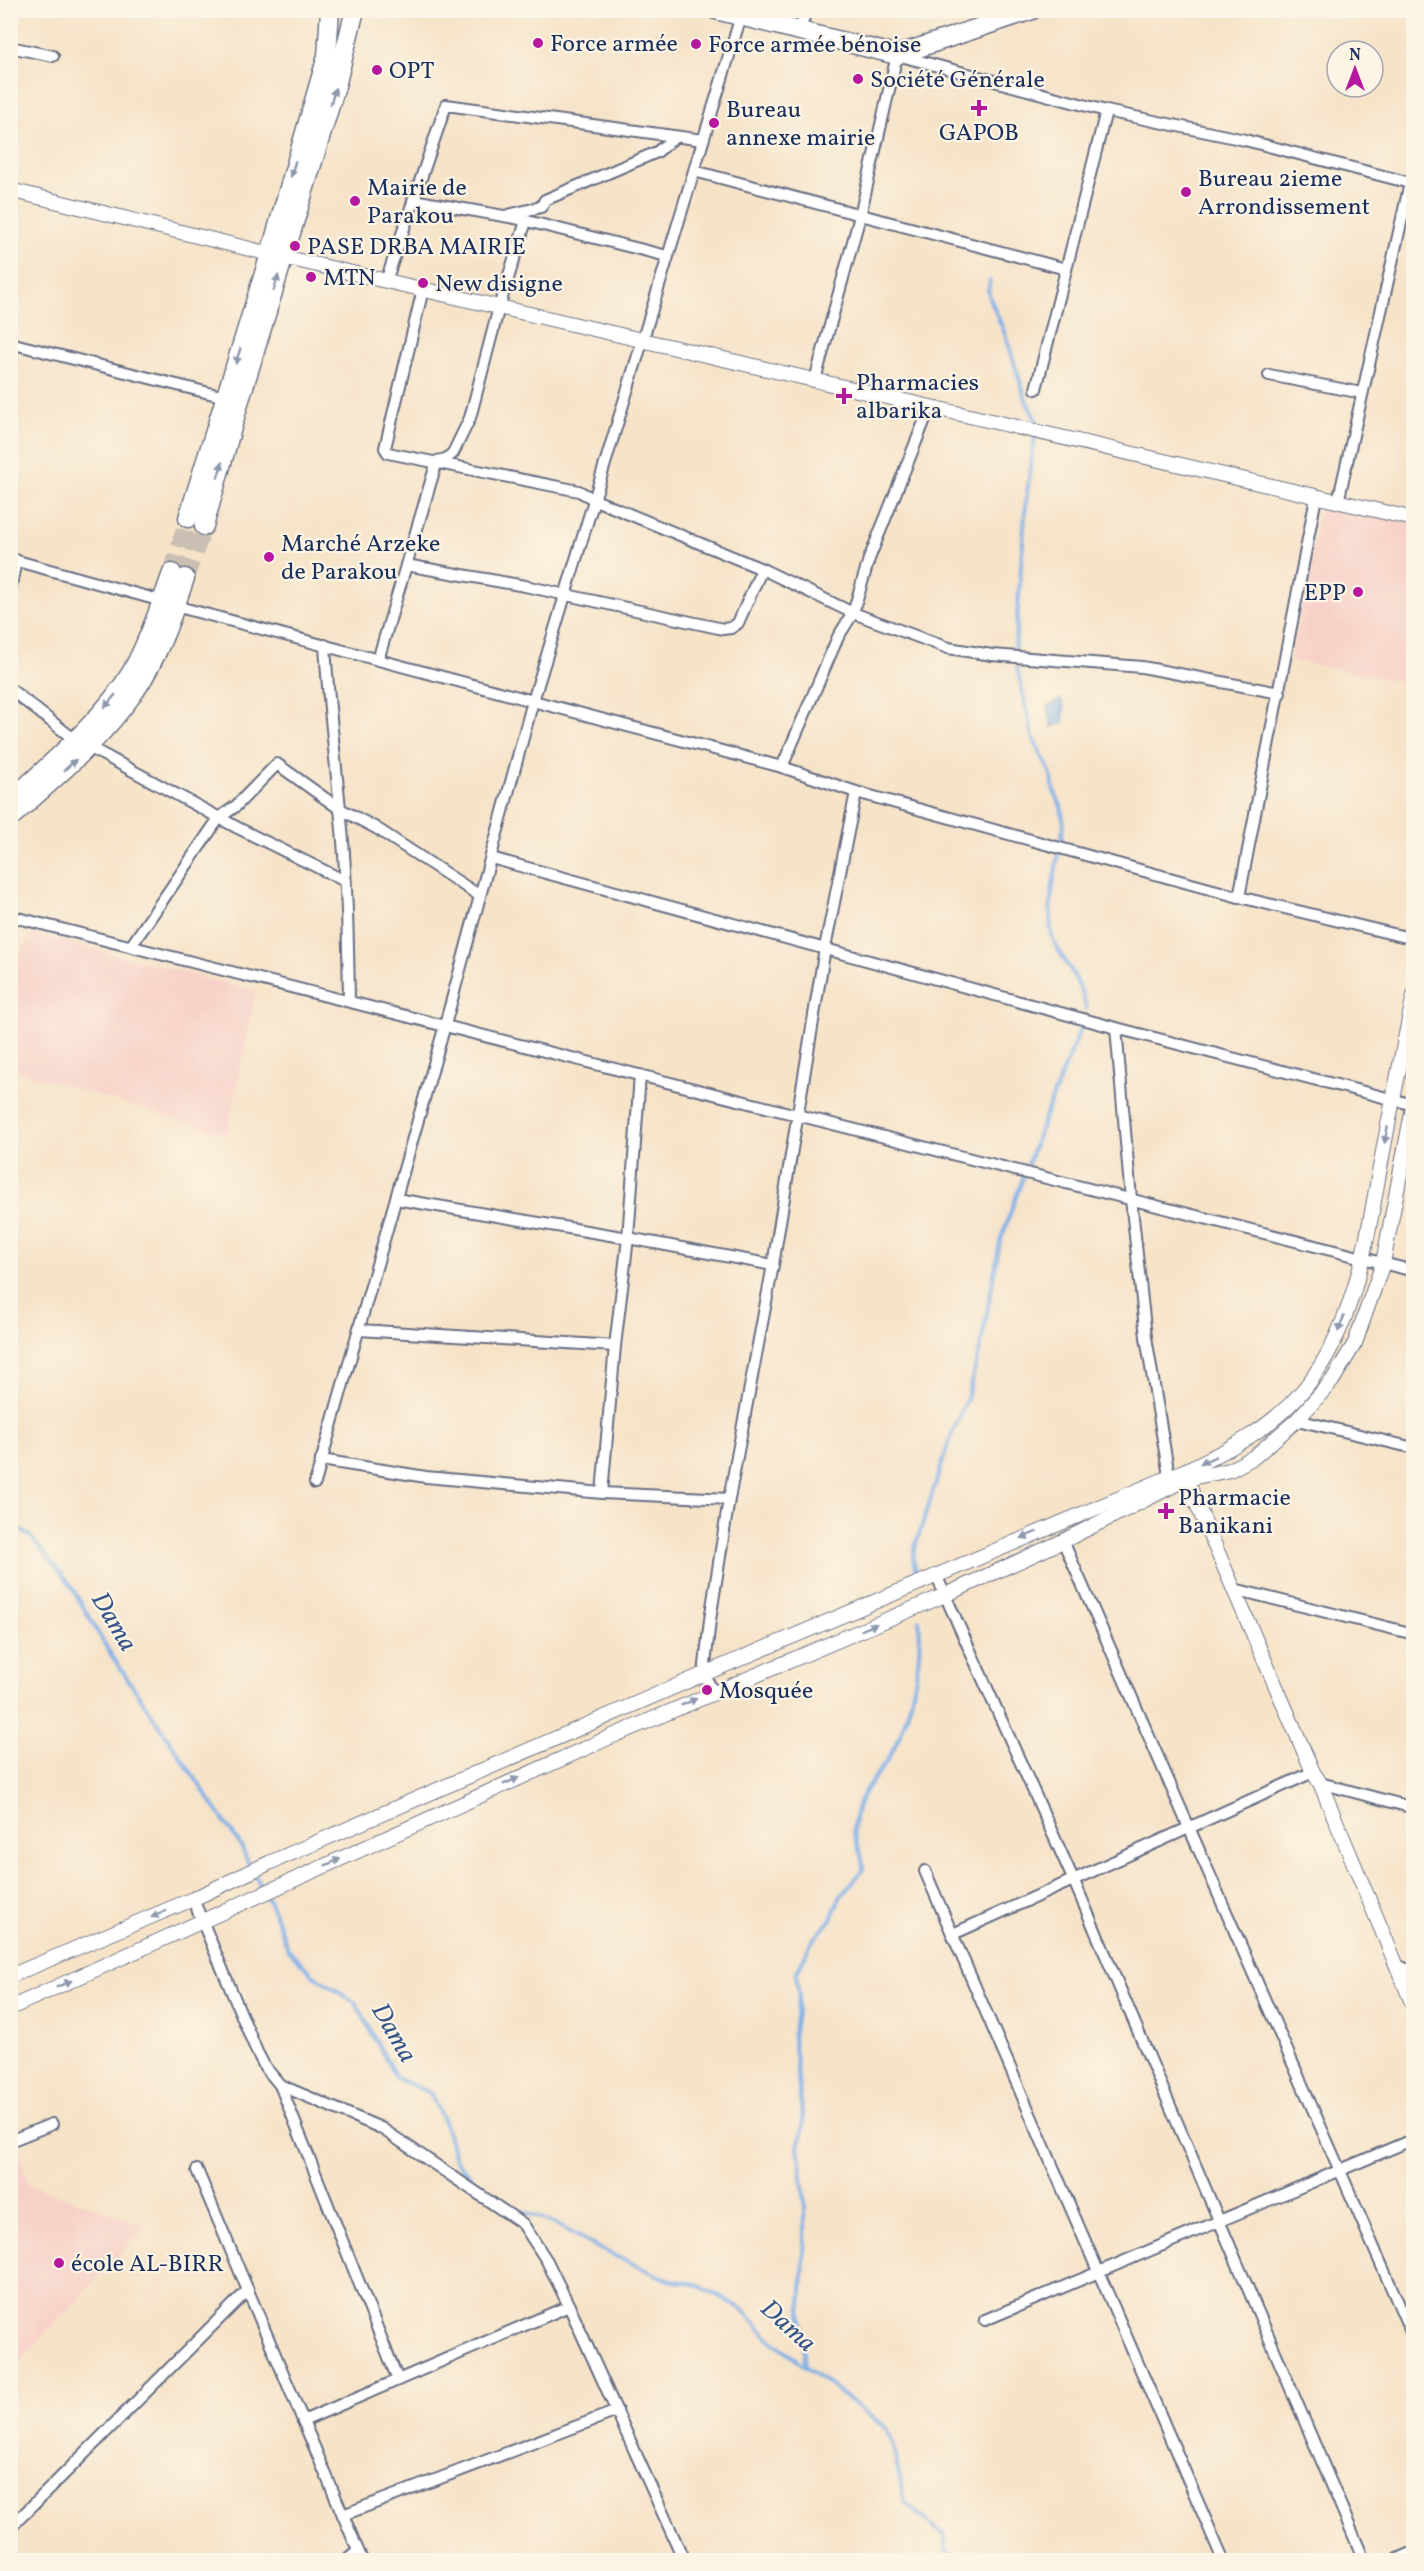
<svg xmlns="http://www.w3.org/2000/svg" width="1424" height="2571" viewBox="0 0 1424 2571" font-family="Vollkorn,serif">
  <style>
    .built { fill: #f7d1c8 }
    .water { fill: #7cade7; stroke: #4c6ea2; stroke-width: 1.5 }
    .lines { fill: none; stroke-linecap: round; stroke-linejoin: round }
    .stream { stroke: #7cade7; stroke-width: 4 }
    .primary-tunnel { stroke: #cabfb3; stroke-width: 18; stroke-dasharray: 18 9; stroke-linecap: butt }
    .minor-casing { stroke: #686e83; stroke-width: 14 }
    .tertiary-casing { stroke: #686e83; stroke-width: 16 }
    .primary-casing { stroke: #686e83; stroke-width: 21 }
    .minor { stroke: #fff; stroke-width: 10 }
    .tertiary { stroke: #fff; stroke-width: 14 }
    .primary { stroke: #fff; stroke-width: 18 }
    .oneway { fill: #8d97ae }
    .poi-dot { fill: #b5179e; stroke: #fcf5e5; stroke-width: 2 }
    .labels { text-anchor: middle; stroke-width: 4.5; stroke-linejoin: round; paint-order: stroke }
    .poi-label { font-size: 24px; fill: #1b2f5e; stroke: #fcf5e5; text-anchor: start }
    .water-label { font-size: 26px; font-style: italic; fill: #385587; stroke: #fcf5e5 }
  </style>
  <rect width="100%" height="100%" fill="#fcf5e5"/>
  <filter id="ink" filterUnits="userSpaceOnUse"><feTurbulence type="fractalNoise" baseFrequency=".0167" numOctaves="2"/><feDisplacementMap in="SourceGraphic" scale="12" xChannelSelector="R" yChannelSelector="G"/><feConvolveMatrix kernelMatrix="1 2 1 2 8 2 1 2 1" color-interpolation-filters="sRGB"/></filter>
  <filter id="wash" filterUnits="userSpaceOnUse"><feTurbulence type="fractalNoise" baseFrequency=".008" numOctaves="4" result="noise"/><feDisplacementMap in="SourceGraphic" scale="24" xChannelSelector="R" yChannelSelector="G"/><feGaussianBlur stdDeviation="1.35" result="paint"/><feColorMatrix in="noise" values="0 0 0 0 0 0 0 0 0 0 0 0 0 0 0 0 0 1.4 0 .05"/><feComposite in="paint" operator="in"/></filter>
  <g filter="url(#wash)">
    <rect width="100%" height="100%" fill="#f6e3c8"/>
    <g class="built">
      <polygon points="1321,504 1413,523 1413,684 1290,660"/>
      <polygon points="31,933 256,991 227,1135 11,1069 11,964 21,954"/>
      <polygon points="19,2147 27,2183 147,2226 11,2370 10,2151"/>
    </g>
    <polygon class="water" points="1061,699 1064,707 1063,723 1052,727 1048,707"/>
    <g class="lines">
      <g class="stream">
        <polyline points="990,281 988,291 992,303 1005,334 1026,400 1037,422 1026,500 1015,647"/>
        <path d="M1017,668L1033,738L1051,774L1054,791L1061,806L1064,825C1059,852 1043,919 1054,942C1065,964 1082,982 1086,1009"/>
        <polyline points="10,1524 30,1536 70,1584 108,1650 241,1846 250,1868"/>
        <polyline points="916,1572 913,1558 916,1544 950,1439 967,1398 981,1345 1000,1242 1045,1116 1081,1028"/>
        <polyline points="254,1874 272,1907 288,1949 312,1974 356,2003 396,2078 430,2093 445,2124 455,2159 479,2186 506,2205 556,2224 600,2249 668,2280 696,2284 741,2308 772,2341 886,2428 893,2446 905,2503 945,2536 946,2550 959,2560"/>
        <path d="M805,2367L801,2307L805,2240V2203L798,2146L803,2130V2121L793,2038L799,1998L796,1974L812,1941L831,1919L840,1897L863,1870C864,1856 857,1848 854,1835C852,1829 855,1819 856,1813C862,1789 873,1781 886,1762C909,1727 923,1661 919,1620"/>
      </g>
    </g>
  </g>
  <g filter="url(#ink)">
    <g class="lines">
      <g class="primary-tunnel">
        <polyline points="172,573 188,518"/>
        <polyline points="185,578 204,526"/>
      </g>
      <g class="minor-casing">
        <g id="minor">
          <polyline points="800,31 806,10"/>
          <polyline points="10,47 53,56"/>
          <polyline points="694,171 1066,269"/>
          <polyline points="413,200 515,218 667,256"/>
          <polyline points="508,215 541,207 545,200 657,152 675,137"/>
          <polyline points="386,281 446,105 703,140"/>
          <polyline points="423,289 385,448 388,453 579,491 595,500 762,569 853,613 948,648 992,655 1142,667 1280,693"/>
          <polyline points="10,343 225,397"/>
          <polyline points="1269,375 1362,393"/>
          <polyline points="815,380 860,216 897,55 1106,111 1245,140 1414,184"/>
          <polyline points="1036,389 1106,111"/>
          <polyline points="1338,502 1410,183"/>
          <polyline points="10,559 162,601"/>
          <polyline points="406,565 525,586 723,629 731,628 738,623 762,569"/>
          <polyline points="10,591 16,560"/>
          <polyline points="175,606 782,767 856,792 1067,850 1239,897 1414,939"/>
          <path d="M325,645C328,700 335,754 340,809C347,873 348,937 349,1001"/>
          <polyline points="378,660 437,461 446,459 453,453 470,418 499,307 526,221"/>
          <polyline points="10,689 75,740"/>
          <polyline points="89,747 238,828 345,881"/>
          <polyline points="782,767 838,637 853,613 869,559 930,407"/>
          <polyline points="491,858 1116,1028 1414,1105"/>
          <polyline points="1239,897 1316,497"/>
          <polyline points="10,916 1414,1271"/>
          <polyline points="131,946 219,818 236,806 277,764 340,809 376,828 480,896"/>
          <polyline points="1116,1028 1131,1199 1146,1337 1169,1476"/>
          <polyline points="396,1199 628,1238 773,1265"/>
          <polyline points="359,1330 615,1346"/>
          <polyline points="1297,1420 1414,1448"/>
          <polyline points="321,1460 426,1477 602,1493 729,1499"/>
          <polyline points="315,1483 445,1025 533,701 741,16"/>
          <polyline points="602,1493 615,1346 628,1238 640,1075"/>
          <polyline points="1063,1541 1414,2339"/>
          <polyline points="936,1575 1074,1881 1364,2560"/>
          <polyline points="1234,1589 1414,1634"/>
          <polyline points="713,1692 704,1674 710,1620 729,1499 773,1265 825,948 856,792"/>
          <polyline points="1320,1783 1414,1808"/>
          <polyline points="925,1871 1223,2560"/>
          <polyline points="193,1899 257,2052 265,2067 280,2085 381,2128 523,2224 547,2261 569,2306 684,2560"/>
          <polyline points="953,1934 1313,1772"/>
          <polyline points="1396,1965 1414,1972"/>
          <polyline points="280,2085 398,2380"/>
          <polyline points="10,2141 52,2124"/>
          <polyline points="197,2170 362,2560"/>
          <polyline points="985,2320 1414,2139"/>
          <polyline points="303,2421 569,2306"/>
          <polyline points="343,2515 617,2411"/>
          <polyline points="10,2528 248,2290"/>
          <polyline points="347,2560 358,2551"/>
          <polyline points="1396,2560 1414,2552"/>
        </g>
      </g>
      <g class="tertiary-casing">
        <g id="tertiary">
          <polyline points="10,190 270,254 1414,519"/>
          <polyline points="1186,1472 1186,1479 1313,1772 1320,1783 1414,2007"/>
          <path d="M10,1976L193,1899L269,1863L704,1674L1186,1470C1231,1449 1273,1427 1305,1388C1357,1323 1367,1236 1382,1157C1392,1103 1403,1049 1414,995"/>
          <polyline points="10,2008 608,1738 945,1595 1063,1541 1186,1479 1230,1470 1254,1457 1297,1420 1332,1381 1355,1343 1383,1263 1414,1102"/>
        </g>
      </g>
      <g class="primary-casing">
        <g id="primary">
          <polyline points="716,10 897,55 1032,10"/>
          <polyline points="188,518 270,254 327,56 330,10"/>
          <polyline points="204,526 239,403 336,86 355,10"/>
          <path d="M10,801C52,762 103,720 132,671C149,640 160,606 172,573"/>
          <path d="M10,818C55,778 101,740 135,691C158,658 172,616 185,578"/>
        </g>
      </g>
      <use href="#minor" class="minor"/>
      <use href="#tertiary" class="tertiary"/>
      <use href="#primary" class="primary"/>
    </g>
    <defs><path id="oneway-solid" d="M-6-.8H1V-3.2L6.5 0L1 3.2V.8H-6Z" transform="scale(1.5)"/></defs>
    <g class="oneway">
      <use href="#oneway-solid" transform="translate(333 96) rotate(-73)"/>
      <use href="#oneway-solid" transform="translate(293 169) rotate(106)"/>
      <use href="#oneway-solid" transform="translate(276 283) rotate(-73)"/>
      <use href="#oneway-solid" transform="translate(238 356) rotate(107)"/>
      <use href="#oneway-solid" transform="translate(220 470) rotate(-74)"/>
      <use href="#oneway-solid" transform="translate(110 701) rotate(130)"/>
      <use href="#oneway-solid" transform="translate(70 765) rotate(-42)"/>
      <use href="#oneway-solid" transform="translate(1386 1135) rotate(101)"/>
      <use href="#oneway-solid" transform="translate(1341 1324) rotate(111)"/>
      <use href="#oneway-solid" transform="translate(1208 1460) rotate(155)"/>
      <use href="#oneway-solid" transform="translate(1029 1535) rotate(157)"/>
      <use href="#oneway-solid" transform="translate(869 1627) rotate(-23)"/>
      <use href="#oneway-solid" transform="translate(689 1702) rotate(-24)"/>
      <use href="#oneway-solid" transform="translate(511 1781) rotate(-24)"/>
      <use href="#oneway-solid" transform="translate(333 1862) rotate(-24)"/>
      <use href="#oneway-solid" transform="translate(159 1914) rotate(157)"/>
      <use href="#oneway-solid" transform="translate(64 1984) rotate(-24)"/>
    </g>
  </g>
  <g class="poi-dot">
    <circle cx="538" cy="43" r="6"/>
    <circle cx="696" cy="44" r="6"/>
    <circle cx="377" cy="70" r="6"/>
    <circle cx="858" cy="79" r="6"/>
    <path d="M976 99h6v6h6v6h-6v6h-6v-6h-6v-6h6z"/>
    <circle cx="714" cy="123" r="6"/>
    <circle cx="1186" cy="192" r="6"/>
    <circle cx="355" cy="201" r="6"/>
    <circle cx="295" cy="246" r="6"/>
    <circle cx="311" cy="277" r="6"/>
    <circle cx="423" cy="283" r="6"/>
    <path d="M841 387h6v6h6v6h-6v6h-6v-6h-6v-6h6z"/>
    <circle cx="269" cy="557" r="6"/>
    <circle cx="1358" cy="592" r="6"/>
    <path d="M1163 1502h6v6h6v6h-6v6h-6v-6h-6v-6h6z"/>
    <circle cx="707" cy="1690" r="6"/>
    <circle cx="59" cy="2263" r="6"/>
  </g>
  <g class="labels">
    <g class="poi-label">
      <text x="550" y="51">Force armée</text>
      <text x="708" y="52">Force armée bénoise</text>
      <text x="389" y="78">OPT</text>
      <text x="870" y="87">Société Générale</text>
      <text x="726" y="117">Bureau<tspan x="726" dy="28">annexe mairie</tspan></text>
      <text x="979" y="140" text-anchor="middle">GAPOB</text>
      <text x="1198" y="186">Bureau 2ieme<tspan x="1198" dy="28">Arrondissement</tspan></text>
      <text x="367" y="195">Mairie de<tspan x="367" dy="28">Parakou</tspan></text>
      <text x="307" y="254">PASE DRBA MAIRIE</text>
      <text x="323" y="285">MTN</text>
      <text x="435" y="291">New disigne</text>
      <text x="856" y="390">Pharmacies<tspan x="856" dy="28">albarika</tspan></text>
      <text x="281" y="551">Marché Arzeke<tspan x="281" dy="28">de Parakou</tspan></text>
      <text x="1346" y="600" text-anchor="end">EPP</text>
      <text x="1178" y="1505">Pharmacie<tspan x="1178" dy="28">Banikani</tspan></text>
      <text x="719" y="1698">Mosquée</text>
      <text x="71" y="2271">école AL-BIRR</text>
    </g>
    <g class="water-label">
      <text transform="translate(115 1621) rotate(59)" y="9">Dama</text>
      <text transform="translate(395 2032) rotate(60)" y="9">Dama</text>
      <text transform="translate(789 2325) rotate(42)" y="9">Dama</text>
    </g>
  </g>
  <rect width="1424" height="2571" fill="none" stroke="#fcf5e5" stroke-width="36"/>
  <g transform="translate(1355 69)"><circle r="28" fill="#fcf5e5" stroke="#a2a6af" stroke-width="1.5"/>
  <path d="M0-4.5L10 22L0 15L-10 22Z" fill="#b5179e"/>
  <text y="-9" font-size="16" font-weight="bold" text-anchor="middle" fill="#1b2f5e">N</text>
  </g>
</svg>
